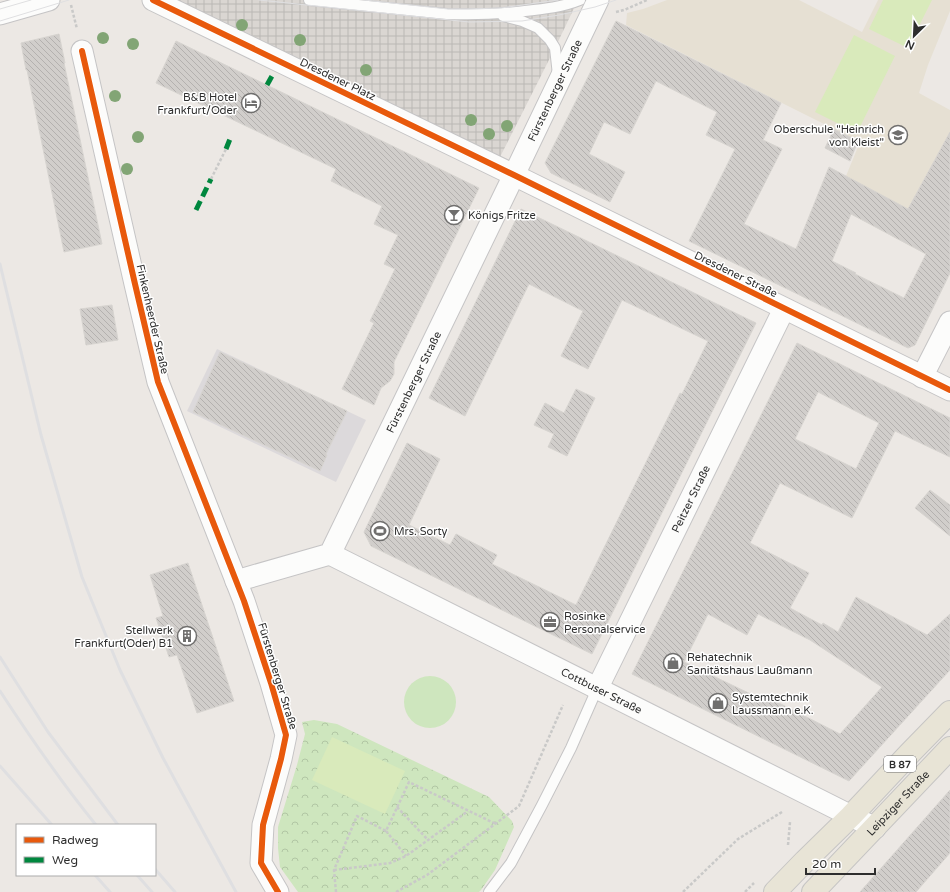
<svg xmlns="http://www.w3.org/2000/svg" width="950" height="892" viewBox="0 0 950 892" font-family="'Varela Round',sans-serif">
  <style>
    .industrial { fill: #dcd9db }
    .education { fill: #e6e0d3 }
    .grass { fill: #cee6be }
    .forest { fill: url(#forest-crowns) }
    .pitch { fill: #d9eabb }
    .plaza { fill: url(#plaza-grid) }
    .building { fill: url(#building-back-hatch); stroke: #d7d4d0; fill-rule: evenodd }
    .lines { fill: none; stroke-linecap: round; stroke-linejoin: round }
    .lane-casing { stroke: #c5c4c5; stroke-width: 12 }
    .street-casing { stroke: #c5c4c5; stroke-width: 23 }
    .primary-casing { stroke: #c6c5c4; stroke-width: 24 }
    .path { stroke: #c9c9c8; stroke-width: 2.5; stroke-dasharray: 3 2; stroke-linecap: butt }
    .lane { stroke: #fcfcfb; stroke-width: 10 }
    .street { stroke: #fcfcfb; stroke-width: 21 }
    .primary { stroke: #e8e4d6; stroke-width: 22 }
    .tram { stroke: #dfdfe1; stroke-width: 1 }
    .rail { stroke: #dfdfe1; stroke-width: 3 }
    .quiet { stroke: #00873e; stroke-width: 5; stroke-dasharray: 10 5; stroke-linecap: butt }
    .cycleway-casing { stroke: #fff; stroke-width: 8 }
    .cycleway { stroke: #e8590c; stroke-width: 6 }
    .tree { fill: #82a575 }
    .labels { text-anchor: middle; stroke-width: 3; stroke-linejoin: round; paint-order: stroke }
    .shield { fill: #fff; stroke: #6d6d6d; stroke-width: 1 }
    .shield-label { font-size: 10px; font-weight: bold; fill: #2e2e2e }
    .street-label { font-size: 11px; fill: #2e2e2e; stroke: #fff }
    .poi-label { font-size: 11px; fill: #2e2e2e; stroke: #fff; text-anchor: start }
  </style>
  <defs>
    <pattern id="forest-crowns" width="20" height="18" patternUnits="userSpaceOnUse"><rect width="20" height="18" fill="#cee6be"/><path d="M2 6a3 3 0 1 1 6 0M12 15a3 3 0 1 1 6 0" fill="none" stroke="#b1c6a4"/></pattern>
    <pattern id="plaza-grid" width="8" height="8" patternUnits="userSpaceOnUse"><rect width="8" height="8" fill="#dad6d2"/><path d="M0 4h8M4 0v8" fill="none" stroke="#bbb8b5"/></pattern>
    <pattern id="building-back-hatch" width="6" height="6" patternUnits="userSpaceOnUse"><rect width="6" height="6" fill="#d1cecb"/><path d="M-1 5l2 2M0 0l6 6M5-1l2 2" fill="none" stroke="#b4b1af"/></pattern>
  </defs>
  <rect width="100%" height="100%" fill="#ece8e4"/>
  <polygon class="industrial" points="217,349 366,420 336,482 187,411"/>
  <polygon class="education" points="667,0 799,0 862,32 878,0 950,0 950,11 928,65 919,93 950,110 950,267 834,205 860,142 626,25 627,13 643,9"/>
  <circle class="grass" cx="430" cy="702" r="26"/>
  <polygon class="forest" points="314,720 337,724 489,797 512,821 514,827 495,870 481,890 479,892 298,892 280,867 278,848 278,827 297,765 305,734 302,722"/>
  <g class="pitch">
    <polygon points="883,0 932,0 908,48 869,29"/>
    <polygon points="854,35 895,56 857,133 815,112"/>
    <polygon points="332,737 405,771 385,814 312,780"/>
  </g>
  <polygon class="plaza" points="176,0 578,0 555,48 500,157"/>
  <g class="building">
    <path d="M616,21L781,103L763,140L782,149L744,224L796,249L829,167L908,209L950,132V273L915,345L908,348L689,241L735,149L706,135L717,112L656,81L630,134L604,122L589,154L625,172L610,202L551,173L545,163ZM851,214L926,254L904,298L855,274L856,273L832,261Z"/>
    <polygon points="59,34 65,63 64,63 102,244 64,252 27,70 26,70 21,43"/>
    <polygon points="176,41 479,188 394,362 394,374 390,381 381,388 374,405 342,389 374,323 370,321 395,269 384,264 398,235 374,224 382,206 331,181 336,169 156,83"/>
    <polygon points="834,129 858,141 850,161 825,148"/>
    <polygon points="521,209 756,323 592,654 371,546 364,532 407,443 440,459 409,525 450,545 456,534 497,555 492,564 576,605 680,393 682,394 708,341 622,300 588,369 561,356 583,311 529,284 465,416 429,398"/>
    <polygon points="112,305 118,340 86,345 80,309"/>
    <path d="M797,343L950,418V457L895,431L852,518L780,483L750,543L809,573L790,608L822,625L823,623L838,632L856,597L927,635L950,614V670L849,781L632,674ZM818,392L879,423L856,469L795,439ZM708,614L747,635L758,614L810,640L882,687L840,734L769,698L764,696L761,699L684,662Z"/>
    <polygon points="220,352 347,411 326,454 327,455 320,471 193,412"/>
    <polygon points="576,389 595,398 567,456 548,447 554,434 534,425 545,403 564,413"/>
    <polygon points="930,490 950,505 950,536 915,508"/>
    <polygon points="188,563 234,701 197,713 177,655 169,657 156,618 163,616 150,575"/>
    <polygon points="950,790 950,853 916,892 860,892"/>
  </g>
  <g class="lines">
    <g class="lane-casing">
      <g id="lane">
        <path d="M309,0L447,14C474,15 499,14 525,11C544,9 563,7 580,0"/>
        <polyline points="503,16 522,21 538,28 550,40 555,48 558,75"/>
        <polyline points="489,892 511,863 542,805 571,748 597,689"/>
      </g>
    </g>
    <g class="street-casing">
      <g id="street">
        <polyline points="153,0 514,175 950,390"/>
        <polyline points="0,14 49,0"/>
        <polyline points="82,51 135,284 158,382 244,601 271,683 286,735 281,759 263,825 261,863 278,892"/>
        <polyline points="922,377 950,322"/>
        <path id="s1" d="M330,554L875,828"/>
        <path id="s2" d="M236,581L330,554L514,175L598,0"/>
        <path id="s3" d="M597,689L784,309"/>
      </g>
    </g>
    <g class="primary-casing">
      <g id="primary">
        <polyline points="775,892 805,861 851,816 909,754 950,712"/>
        <path id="s4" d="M813,892L950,748"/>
      </g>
    </g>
    <g class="path">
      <polyline points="71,5 77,29"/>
      <polyline points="616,12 624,10 647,0"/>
      <polyline points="211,179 226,149"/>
      <polyline points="397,807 428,840"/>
      <polyline points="386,831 406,856"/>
      <polyline points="788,845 790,822"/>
      <polyline points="334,870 390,863 406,856 468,811"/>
      <polyline points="336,892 334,870 357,816 386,831 409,782 496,824"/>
      <polyline points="396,892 427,875 519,806 563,705"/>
      <polyline points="683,892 738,839 782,812"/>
      <polyline points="745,892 754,883"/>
    </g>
    <use href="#lane" class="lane"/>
    <use href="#street" class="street"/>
    <use href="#primary" class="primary"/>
    <g class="tram">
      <polyline points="259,0 469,22 522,21 559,15 595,7 616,0"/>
      <polyline points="364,0 448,9 467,9 501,8 558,0"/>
      <polyline points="0,9 31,0"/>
      <polyline points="0,21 69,0"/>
    </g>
    <g class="rail">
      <polyline points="0,264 41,435 82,577 120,670 163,758 236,892"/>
      <polyline points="0,657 48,732 118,825"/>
      <path d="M0,691C30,737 61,782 96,825"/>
      <polyline points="0,766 52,825"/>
      <polyline points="155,869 175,892"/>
      <polyline points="95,875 110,892"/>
      <polyline points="137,875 152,892"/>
    </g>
    <g class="quiet">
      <polyline points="267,85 272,76"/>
      <polyline points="226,149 230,139"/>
      <polyline points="196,210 211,179"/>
    </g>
    <g class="cycleway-casing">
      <g id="cycleway">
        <polyline points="153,0 514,175 950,390"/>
        <polyline points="82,51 135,284 158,382 244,601 271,683 286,735 281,759 263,825 261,863 278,892"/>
      </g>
    </g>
    <use href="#cycleway" class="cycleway"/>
  </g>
  <g class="tree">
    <circle cx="242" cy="25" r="6"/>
    <circle cx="103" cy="38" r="6"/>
    <circle cx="300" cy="40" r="6"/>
    <circle cx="133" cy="44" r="6"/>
    <circle cx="366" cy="70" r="6"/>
    <circle cx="115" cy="96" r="6"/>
    <circle cx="471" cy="120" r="6"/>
    <circle cx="507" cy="126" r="6"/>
    <circle cx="489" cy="134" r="6"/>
    <circle cx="138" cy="137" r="6"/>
    <circle cx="127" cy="169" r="6"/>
  </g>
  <defs>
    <g id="hotel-ring" transform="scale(1)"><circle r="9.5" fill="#fff" stroke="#706f6e" stroke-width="1.5"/><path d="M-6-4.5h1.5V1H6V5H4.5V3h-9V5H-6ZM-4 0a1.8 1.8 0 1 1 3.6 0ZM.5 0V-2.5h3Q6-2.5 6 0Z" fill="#706f6e"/></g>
    <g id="school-ring" transform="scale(1)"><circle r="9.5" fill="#fff" stroke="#706f6e" stroke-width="1.5"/><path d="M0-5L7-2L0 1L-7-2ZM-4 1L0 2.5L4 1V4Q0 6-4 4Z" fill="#706f6e"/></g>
    <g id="bar-ring" transform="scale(1)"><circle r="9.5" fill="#fff" stroke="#706f6e" stroke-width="1.5"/><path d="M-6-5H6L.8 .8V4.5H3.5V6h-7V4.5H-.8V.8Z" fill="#706f6e"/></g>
    <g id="stadium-ring" transform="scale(1)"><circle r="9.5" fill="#fff" stroke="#706f6e" stroke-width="1.5"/><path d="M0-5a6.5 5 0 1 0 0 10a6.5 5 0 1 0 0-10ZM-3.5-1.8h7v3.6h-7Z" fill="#706f6e"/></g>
    <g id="office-ring" transform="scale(1)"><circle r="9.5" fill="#fff" stroke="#706f6e" stroke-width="1.5"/><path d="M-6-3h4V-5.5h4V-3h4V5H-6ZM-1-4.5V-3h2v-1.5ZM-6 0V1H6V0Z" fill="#706f6e"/></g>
    <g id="building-ring" transform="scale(1)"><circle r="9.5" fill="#fff" stroke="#706f6e" stroke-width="1.5"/><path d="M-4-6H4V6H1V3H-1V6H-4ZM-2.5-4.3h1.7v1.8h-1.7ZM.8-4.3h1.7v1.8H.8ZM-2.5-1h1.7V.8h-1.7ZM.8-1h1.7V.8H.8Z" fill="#706f6e"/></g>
    <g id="shop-ring" transform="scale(1)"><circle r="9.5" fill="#fff" stroke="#706f6e" stroke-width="1.5"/><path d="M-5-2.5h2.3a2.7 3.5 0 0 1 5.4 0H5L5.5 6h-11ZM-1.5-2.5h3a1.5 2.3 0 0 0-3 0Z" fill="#706f6e"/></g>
  </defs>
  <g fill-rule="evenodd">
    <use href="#hotel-ring" x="251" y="103"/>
    <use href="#school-ring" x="898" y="135"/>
    <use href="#bar-ring" x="454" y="215"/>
    <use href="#stadium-ring" x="380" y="531"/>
    <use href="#office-ring" x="550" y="622"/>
    <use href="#building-ring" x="187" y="636"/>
    <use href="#shop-ring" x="673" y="663"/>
    <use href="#shop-ring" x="718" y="703"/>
  </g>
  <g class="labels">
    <rect class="shield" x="884" y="756" width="32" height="16" rx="3"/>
    <g class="shield-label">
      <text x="900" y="768">B 87</text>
    </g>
    <g class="street-label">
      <text transform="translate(338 79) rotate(26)" y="4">Dresdener Platz</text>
      <text dy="4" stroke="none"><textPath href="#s2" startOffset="613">Fürstenberger Straße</textPath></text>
      <text transform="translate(736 274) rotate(26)" y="4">Dresdener Straße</text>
      <text transform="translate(153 319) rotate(77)" y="4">Finkenheerder Straße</text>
      <text dy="4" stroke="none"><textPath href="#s2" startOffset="289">Fürstenberger Straße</textPath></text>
      <text dy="4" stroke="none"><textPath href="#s3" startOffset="212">Peitzer Straße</textPath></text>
      <text transform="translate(278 676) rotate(73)" y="4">Fürstenberger Straße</text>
      <text dy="4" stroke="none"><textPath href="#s1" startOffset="304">Cottbuser Straße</textPath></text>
      <text dy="4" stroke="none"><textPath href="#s4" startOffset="123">Leipziger Straße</textPath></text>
    </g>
    <g class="poi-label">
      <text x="237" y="101" text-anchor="end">B&amp;B Hotel<tspan x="237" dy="13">Frankfurt/Oder</tspan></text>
      <text x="884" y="133" text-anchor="end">Oberschule "Heinrich<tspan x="884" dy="13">von Kleist"</tspan></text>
      <text x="468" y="219">Königs Fritze</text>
      <text x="394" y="535">Mrs. Sorty</text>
      <text x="564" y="620">Rosinke<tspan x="564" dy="13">Personalservice</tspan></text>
      <text x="173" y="634" text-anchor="end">Stellwerk<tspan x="173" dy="13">Frankfurt(Oder) B1</tspan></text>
      <text x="687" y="661">Rehatechnik<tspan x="687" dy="13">Sanitätshaus Laußmann</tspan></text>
      <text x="732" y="701">Systemtechnik<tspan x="732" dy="13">Laussmann e.K.</tspan></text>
    </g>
  </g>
  <rect x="16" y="824" width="140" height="52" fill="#ffffff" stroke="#ababab"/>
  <rect x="24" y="837" width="20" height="6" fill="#e8590c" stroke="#ababab"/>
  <text x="52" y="844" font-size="12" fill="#2e2e2e">Radweg</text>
  <rect x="24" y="857" width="20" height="6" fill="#00873e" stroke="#ababab"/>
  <text x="52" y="864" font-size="12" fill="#2e2e2e">Weg</text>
  <g transform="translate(914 36) rotate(204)" stroke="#ffffff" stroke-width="3" paint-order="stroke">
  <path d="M0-3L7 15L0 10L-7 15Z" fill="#2e2e2e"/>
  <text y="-6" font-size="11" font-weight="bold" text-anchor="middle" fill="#2e2e2e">N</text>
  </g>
  <path d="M806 868v6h69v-6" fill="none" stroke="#2e2e2e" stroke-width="2"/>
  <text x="812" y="868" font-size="12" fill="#2e2e2e" stroke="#ffffff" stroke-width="3" paint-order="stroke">20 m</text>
</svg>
